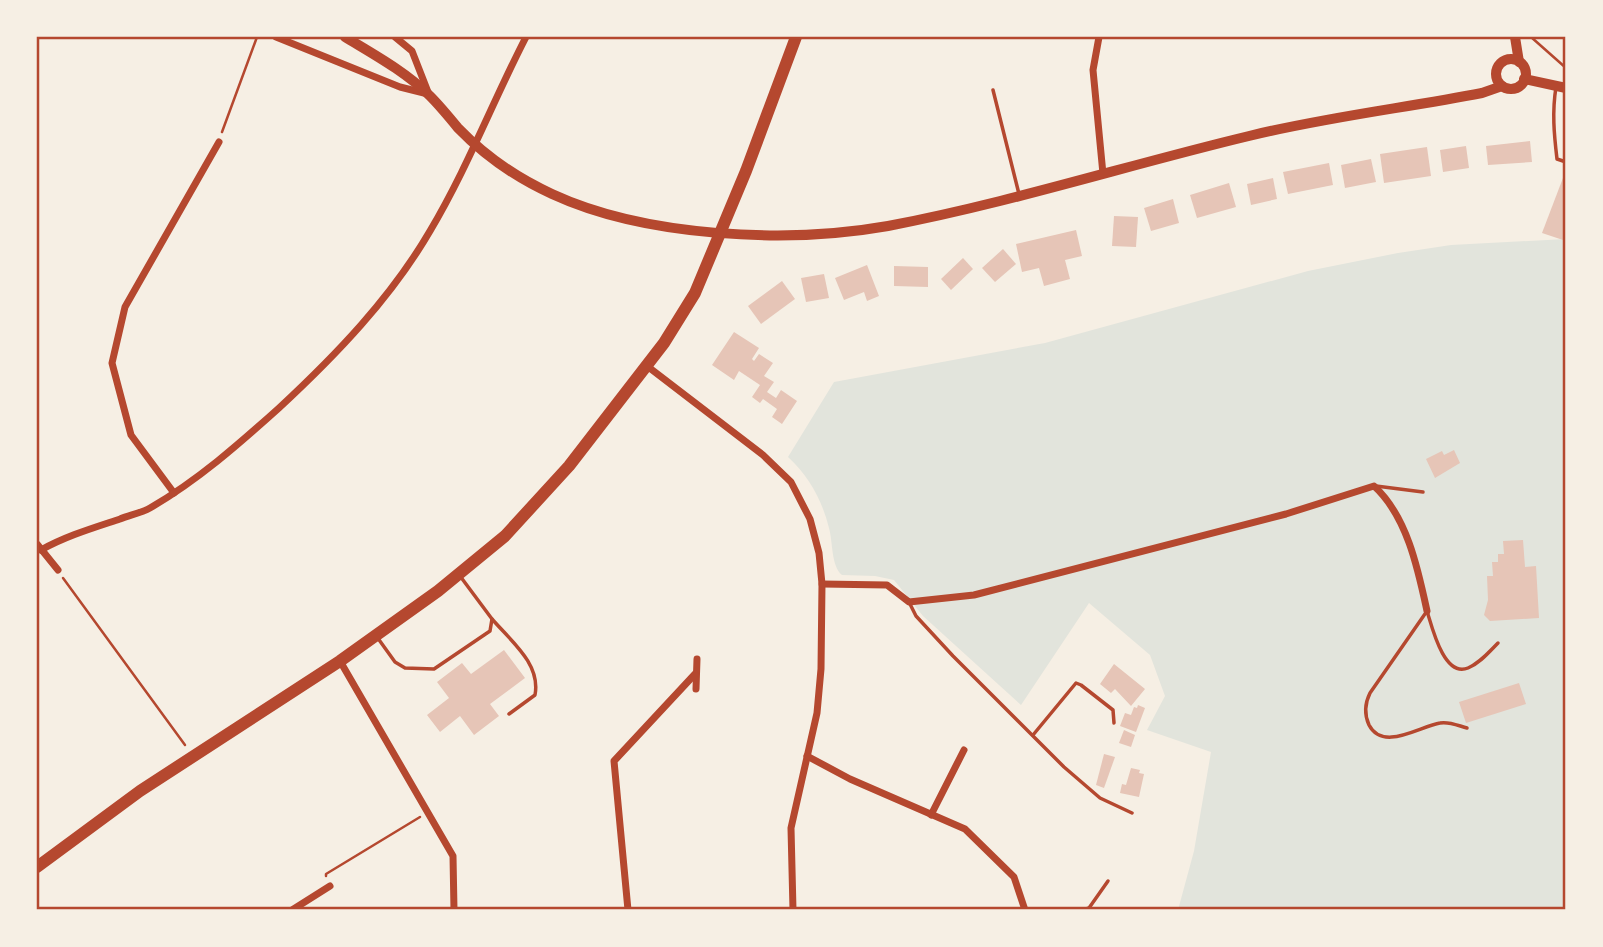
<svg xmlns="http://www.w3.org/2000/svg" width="1603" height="947" viewBox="0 0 1603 947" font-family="'DM Sans',sans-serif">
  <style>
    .green { fill: #e2e4dc }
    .building { fill: #e6c5b7 }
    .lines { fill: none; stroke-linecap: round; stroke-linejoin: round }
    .path { stroke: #b5482f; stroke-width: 2.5 }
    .service { stroke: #b5482f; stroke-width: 3.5 }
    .minor { stroke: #b5482f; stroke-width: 7 }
    .tertiary { stroke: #b5482f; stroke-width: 10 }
    .trunk { stroke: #b5482f; stroke-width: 12 }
    .neatline { fill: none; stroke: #b5482f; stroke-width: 2.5 }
  </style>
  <rect width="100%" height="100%" fill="#f6efe4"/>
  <path class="green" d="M1566,239V910H1178L1194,851L1211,752L1147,730L1165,696L1150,655L1089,603L1021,705L923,616L894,580L875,576L842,575C831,566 833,542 829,528C822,500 809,476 788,457L834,382L1045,343L1308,271L1398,253L1451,245Z"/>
  <g class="building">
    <polygon points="1530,141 1532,162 1488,165 1486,146"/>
    <polygon points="1466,146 1469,168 1443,172 1440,150"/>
    <polygon points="1427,147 1431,176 1384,183 1380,154"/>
    <polygon points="1371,159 1376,182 1345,188 1341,165"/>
    <polygon points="1329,163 1333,185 1288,194 1283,172"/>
    <polygon points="1566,170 1566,231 1563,240 1542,233"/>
    <polygon points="1273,178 1277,199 1251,205 1247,184"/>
    <polygon points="1229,183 1236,207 1197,218 1190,195"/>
    <polygon points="1173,199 1179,223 1151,231 1144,208"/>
    <polygon points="1114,216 1138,217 1136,247 1112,246"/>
    <polygon points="1076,230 1082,256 1065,260 1070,279 1044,286 1039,268 1022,272 1016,244"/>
    <polygon points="1003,249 1016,264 995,282 982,268"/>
    <polygon points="963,258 973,269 951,290 941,279"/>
    <polygon points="867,265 879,296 867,301 864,292 844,300 835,278"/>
    <polygon points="894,266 928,267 928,287 894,286"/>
    <polygon points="824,274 829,298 806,302 801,278"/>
    <polygon points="782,281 795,299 761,324 748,306"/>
    <polygon points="734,332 759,348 752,359 754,361 759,354 773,363 764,376 774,382 767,392 776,398 781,390 797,401 782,424 772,417 777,409 763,399 760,403 752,397 760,385 739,371 734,380 712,365"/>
    <polygon points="1454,450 1460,463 1435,478 1426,459 1442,451 1444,455"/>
    <polygon points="1523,540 1525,567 1536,566 1539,618 1490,621 1484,615 1488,600 1487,576 1493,576 1492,562 1498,562 1498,554 1504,554 1503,541"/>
    <polygon points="504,650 525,678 490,704 499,716 474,735 460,716 440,732 427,715 449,698 437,682 462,663 471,674"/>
    <polygon points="1114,664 1145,689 1131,706 1115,689 1111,693 1100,684"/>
    <polygon points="1519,683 1526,704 1466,723 1459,702"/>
    <polygon points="1138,705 1145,708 1136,732 1120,726 1125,713 1131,715 1134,707 1137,708"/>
    <polygon points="1124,730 1135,735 1131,747 1119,743"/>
    <polygon points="1104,754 1115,757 1104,788 1096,785"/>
    <polygon points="1131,768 1140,770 1139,773 1144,774 1139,797 1120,793 1122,784 1126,785"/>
  </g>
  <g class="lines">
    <g class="path">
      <polyline points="1531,37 1566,68"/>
      <polyline points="222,132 257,37"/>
      <polyline points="63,578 185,745"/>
      <polyline points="326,876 326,874 420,817"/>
    </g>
    <g class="service">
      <path d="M1556,87C1552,112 1554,134 1557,159L1566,162"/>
      <polyline points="993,90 1019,194"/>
      <polyline points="1376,486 1423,492"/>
      <polyline points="910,604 916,616 953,656 1064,767 1100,798 1132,813"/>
      <path d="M1427,611L1370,693C1365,703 1364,714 1369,725C1383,752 1420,726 1440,723C1449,721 1459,726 1467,728"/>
      <path d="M1427,611C1432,627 1444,678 1468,668C1480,663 1489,652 1498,643"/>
      <path d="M492,619C511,641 541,664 535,695L509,714"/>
      <polyline points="377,637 395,662 405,668 434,669 490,631 492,619 460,576"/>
      <polyline points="1033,735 1076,683 1081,685 1113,710 1114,723"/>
      <polyline points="1083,910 1089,908 1108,881"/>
    </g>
    <g class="minor">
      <polyline points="276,37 400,87 424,93"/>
      <polyline points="395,37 412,51 428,92"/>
      <polyline points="1099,37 1093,70 1103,174"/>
      <polyline points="647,366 763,455 791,482 810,519 819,553 822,584 821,669 817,713 791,828 793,910"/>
      <polyline points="174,493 131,435 112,363 125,307 219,142"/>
      <polyline points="37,544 58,570"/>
      <path d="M41,550C66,536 93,528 120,519C130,515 141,513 150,508C197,481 239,444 279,408C336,355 391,298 430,231C467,169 493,101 526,37"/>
      <path d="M822,584L887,585L909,602L974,595L1286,514L1374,486C1407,516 1418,569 1427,611"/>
      <polyline points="340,661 453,856 454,910"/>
      <polyline points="696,689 697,659"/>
      <polyline points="807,756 850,779 965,829 1014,877 1025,910"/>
      <polyline points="931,815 964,750"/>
      <polyline points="292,910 330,886"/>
      <polyline points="628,910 614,761 695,674"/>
    </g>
    <g class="tertiary">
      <path d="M345,37C373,54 406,72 430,96C440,106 449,117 458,128C485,156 517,178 552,194C645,237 787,244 888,226C1009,203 1128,165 1249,136C1326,117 1405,108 1482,93L1502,86"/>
      <polyline points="1515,37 1519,62"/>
      <circle cx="1511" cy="74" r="15"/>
      <polyline points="1524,79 1566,88"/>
    </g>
    <polyline class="trunk" points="37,867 140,791 340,661 438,591 505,536 569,466 664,343 695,293 746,171 796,37"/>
  </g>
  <rect width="1603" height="947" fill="none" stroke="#f6efe4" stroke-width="77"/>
  <rect x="38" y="38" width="1526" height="870" class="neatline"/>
</svg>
